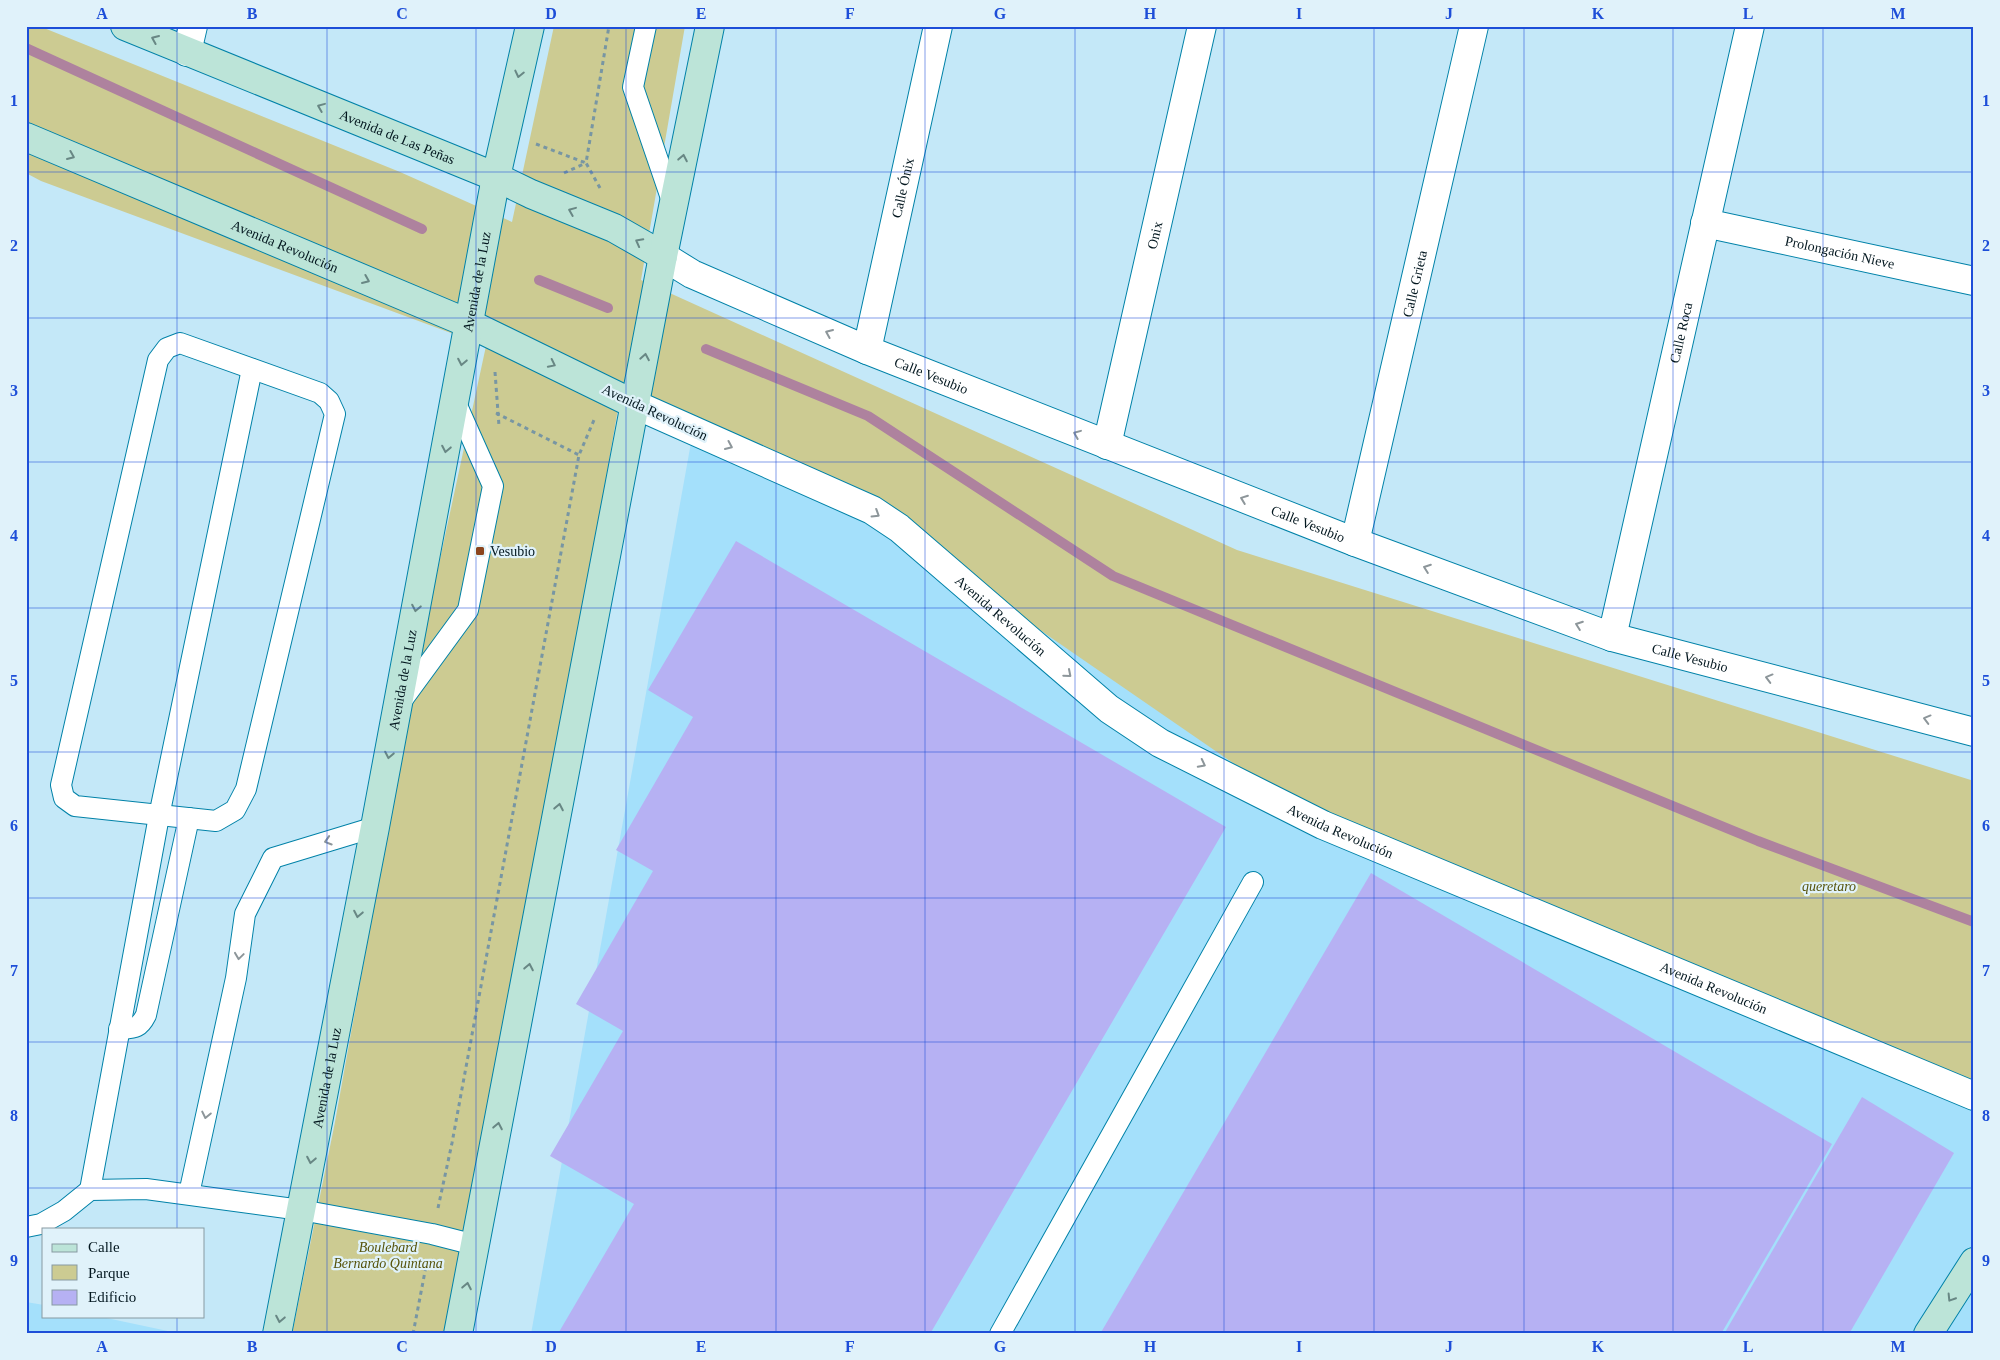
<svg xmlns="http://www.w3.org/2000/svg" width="2000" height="1360" viewBox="0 0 2000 1360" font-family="'Times New Roman',serif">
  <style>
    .built { fill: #a4e0fb }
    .green { fill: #cccb92 }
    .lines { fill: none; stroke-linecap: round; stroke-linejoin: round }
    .stream { stroke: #ae829e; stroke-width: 10 }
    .building { fill: #b6b1f3 }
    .service-casing { stroke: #0082a8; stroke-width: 22 }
    .minor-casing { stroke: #0082a8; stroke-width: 30 }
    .tertiary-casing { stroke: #0082a8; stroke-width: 30 }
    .secondary-casing { stroke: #0082a8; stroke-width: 30 }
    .path { stroke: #7896a3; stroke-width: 3; stroke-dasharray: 4 4; stroke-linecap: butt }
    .service { stroke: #fff; stroke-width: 20 }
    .minor { stroke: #fff; stroke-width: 28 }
    .tertiary { stroke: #fff; stroke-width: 28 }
    .secondary { stroke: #bce4d8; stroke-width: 28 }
    .oneway { stroke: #688784 }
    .oneway2 { stroke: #8d969a }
    .grid { fill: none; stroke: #1d4ed8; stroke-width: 1; stroke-opacity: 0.55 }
    .poi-dot { fill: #8b451e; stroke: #e0f2fa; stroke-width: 2 }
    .labels { text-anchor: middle; stroke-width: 4.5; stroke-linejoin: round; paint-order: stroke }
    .street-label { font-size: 14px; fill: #02161e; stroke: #e0f2fa }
    .poi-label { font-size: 14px; fill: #02161e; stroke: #e0f2fa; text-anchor: start }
    .park-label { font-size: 14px; font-style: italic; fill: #56530b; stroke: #e0f2fa }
    .neatline { fill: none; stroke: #1d4ed8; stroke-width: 2 }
    .grid-label { font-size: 16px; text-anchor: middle; font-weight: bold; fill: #1d4ed8 }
  </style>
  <rect width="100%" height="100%" fill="#c4e8f8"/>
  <g class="built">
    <polygon points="699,398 1974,957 1974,1334 531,1334"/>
    <polygon points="26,1302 44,1305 44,1316 97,1316 182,1334 26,1334"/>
  </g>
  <polygon class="green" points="26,26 39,26 400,172 512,222 554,26 685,26 641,280 1237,550 1974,781 1974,1104 1323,825 854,502 620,397 521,972 453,1334 292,1334 335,1122 418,661 486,346 41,181 26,173"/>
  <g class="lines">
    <g class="stream">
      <polyline points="26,48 422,229"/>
      <polyline points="539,280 608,308"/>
      <polyline points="706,349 868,416 1113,576 1758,841 1974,922"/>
    </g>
  </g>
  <g class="building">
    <polygon points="736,541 1226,827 930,1334 562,1334 559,1332 634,1204 550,1156 623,1031 576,1004 653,871 616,850 693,717 648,690"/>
    <polygon points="1371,873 1832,1144 1721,1334 1100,1334"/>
    <polygon points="1862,1097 1954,1153 1849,1334 1724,1334"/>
  </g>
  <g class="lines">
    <g class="service-casing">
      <g id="service">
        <polyline points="646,26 633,87 673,204"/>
        <polygon points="180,343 320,393 329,401 335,414 246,789 235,810 216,821 75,806 64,798 61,785 158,360 167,348"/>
        <polyline points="400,703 468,610 493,486 455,401"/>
        <path d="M119,1029C134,1028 139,1029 146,1015L189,818"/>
        <polyline points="90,1190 159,816 252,369"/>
        <polyline points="189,1194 236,978 245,914 273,858 375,827"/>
        <polyline points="26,1227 41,1224 64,1211 90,1190 146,1189 301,1210 432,1234 475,1245"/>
        <polyline points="1000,1334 1253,882"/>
      </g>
    </g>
    <g class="minor-casing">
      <g id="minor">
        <polyline points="187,52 193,26"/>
        <path id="s1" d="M1705,223L1974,281"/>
        <path id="s2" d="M867,350L938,26"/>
        <path id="s3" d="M1107,445L1202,26"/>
        <path id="s4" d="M1355,542L1474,26"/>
        <path id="s5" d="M1612,637L1750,26"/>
      </g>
    </g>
    <g class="tertiary-casing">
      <g id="tertiary">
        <path id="s6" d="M663,256L692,274L867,350L1355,542L1612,637L1974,732"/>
        <path id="s7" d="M636,405L872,510L899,528L1109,709L1160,743L1323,825L1974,1096"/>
      </g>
    </g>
    <g class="secondary-casing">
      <g id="secondary">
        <path id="s8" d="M125,26L496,177L531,194L614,228L663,256"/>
        <path id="s9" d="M26,137L470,324L636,405"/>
        <path id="s10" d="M277,1334L375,827L496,177L530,26"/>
        <polyline points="458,1334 663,256 710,26"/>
        <polyline points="1928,1334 1974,1262"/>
      </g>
    </g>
    <g class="path">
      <polyline points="536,144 586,163"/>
      <polyline points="564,173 586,163"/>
      <polyline points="600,188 586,163 609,26"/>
      <polyline points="495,372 499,426"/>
      <polyline points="496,413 579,455"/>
      <polyline points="438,1208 452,1143 579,455 594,420"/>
      <polyline points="413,1334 427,1261"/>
    </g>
    <use href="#service" class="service"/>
    <use href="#minor" class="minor"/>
    <use href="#tertiary" class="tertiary"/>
    <use href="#secondary" class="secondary"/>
  </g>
  <defs><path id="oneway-chevron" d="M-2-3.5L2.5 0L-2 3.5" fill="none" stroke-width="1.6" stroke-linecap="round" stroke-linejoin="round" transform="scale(1.25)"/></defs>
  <g class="oneway">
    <use href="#oneway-chevron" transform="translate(155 39) rotate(-157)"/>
    <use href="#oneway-chevron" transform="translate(519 74) rotate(103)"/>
    <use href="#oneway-chevron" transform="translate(321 107) rotate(-158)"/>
    <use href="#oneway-chevron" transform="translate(71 156) rotate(23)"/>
    <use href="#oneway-chevron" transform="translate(683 158) rotate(-79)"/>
    <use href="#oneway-chevron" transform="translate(572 211) rotate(-158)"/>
    <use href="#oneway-chevron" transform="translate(639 242) rotate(-152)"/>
    <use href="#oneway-chevron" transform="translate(366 280) rotate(23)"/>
    <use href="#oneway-chevron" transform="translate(645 357) rotate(-80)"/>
    <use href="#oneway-chevron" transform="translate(462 362) rotate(101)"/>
    <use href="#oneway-chevron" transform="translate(552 364) rotate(26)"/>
    <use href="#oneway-chevron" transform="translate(446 449) rotate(101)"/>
    <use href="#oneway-chevron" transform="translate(416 608) rotate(101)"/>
    <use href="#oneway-chevron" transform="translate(389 755) rotate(101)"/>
    <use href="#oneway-chevron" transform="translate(559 807) rotate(-79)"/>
    <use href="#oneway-chevron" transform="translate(358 914) rotate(101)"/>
    <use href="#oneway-chevron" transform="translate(529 967) rotate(-79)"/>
    <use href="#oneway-chevron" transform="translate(498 1126) rotate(-79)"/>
    <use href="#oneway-chevron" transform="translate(311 1160) rotate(101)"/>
    <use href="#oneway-chevron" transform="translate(467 1286) rotate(-79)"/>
    <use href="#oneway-chevron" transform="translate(1951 1298) rotate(122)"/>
    <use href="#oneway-chevron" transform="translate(280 1319) rotate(101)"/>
  </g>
  <g class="oneway2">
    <use href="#oneway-chevron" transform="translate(829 333) rotate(-157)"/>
    <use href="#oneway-chevron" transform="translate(1077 434) rotate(-158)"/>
    <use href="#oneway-chevron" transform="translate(729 446) rotate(24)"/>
    <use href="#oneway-chevron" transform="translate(1244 499) rotate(-159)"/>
    <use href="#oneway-chevron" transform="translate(876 514) rotate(32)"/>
    <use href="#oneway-chevron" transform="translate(1427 568) rotate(-160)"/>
    <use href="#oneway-chevron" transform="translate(1579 625) rotate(-160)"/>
    <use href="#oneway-chevron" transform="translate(1068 674) rotate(41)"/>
    <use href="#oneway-chevron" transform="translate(1769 678) rotate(-165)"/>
    <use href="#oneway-chevron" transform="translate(1927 719) rotate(-165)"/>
    <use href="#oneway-chevron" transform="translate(1202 764) rotate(27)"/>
    <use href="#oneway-chevron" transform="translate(328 841) rotate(163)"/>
    <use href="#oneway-chevron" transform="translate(239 956) rotate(98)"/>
    <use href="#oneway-chevron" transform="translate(206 1115) rotate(102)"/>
  </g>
  <path class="grid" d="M177,26V1229M327,26V1334M476,26V1334M626,26V1334M776,26V1334M925,26V1334M1075,26V1334M1224,26V1334M1374,26V1334M1524,26V1334M1673,26V1334M1823,26V1334M26,172H1974M26,318H1974M26,462H1974M26,608H1974M26,752H1974M26,898H1974M26,1042H1974M26,1188H1974M177,1316V1334"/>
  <rect class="poi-dot" x="475" y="546" width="10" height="10" rx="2.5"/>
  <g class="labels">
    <g class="street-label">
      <text dy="5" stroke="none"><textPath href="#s8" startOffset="294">Avenida de Las Peñas</textPath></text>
      <text dy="5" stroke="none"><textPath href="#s2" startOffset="166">Calle Ónix</textPath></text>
      <text dy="5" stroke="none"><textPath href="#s3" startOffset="215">Onix</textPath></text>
      <text dy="5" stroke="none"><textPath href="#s9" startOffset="281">Avenida Revolución</textPath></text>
      <text dy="5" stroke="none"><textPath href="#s1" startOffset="138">Prolongación Nieve</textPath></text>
      <text dy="5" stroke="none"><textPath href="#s10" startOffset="1071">Avenida de la Luz</textPath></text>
      <text dy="5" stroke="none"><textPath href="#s4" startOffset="265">Calle Grieta</textPath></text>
      <text dy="5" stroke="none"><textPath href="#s5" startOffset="312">Calle Roca</textPath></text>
      <text dy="5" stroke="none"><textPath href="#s6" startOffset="294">Calle Vesubio</textPath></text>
      <text transform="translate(655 412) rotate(25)" y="5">Avenida Revolución</text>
      <text dy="5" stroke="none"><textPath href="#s6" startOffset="699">Calle Vesubio</textPath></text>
      <text dy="5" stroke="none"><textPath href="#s7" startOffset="425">Avenida Revolución</textPath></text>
      <text dy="5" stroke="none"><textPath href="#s6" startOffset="1104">Calle Vesubio</textPath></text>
      <text dy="5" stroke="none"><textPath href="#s10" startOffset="666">Avenida de la Luz</textPath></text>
      <text dy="5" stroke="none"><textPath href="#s7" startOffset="830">Avenida Revolución</textPath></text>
      <text dy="5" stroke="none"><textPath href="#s7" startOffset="1235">Avenida Revolución</textPath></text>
      <text dy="5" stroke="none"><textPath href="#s10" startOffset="261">Avenida de la Luz</textPath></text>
    </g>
    <g class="poi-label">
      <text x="490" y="556">Vesubio</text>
    </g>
    <g class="park-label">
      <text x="1829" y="891">queretaro</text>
      <text x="388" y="1252">Boulebard<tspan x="388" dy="16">Bernardo Quintana</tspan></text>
    </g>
  </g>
  <rect width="2000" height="1360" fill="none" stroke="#e0f2fa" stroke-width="55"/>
  <rect x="42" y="1228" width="162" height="90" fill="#e0f2fa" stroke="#879aa2"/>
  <rect x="52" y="1244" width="25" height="8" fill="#bce4d8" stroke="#879aa2"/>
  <text x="88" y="1252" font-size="15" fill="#02161e">Calle</text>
  <rect x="52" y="1265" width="25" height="15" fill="#cccb92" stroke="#879aa2"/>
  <text x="88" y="1278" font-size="15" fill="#02161e">Parque</text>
  <rect x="52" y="1290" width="25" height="15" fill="#b6b1f3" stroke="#879aa2"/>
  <text x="88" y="1302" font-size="15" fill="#02161e">Edificio</text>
  <rect x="28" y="28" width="1944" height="1304" class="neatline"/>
  <g class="grid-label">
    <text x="102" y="19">A</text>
    <text x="252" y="19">B</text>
    <text x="402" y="19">C</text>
    <text x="551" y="19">D</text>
    <text x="701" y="19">E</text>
    <text x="850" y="19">F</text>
    <text x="1000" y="19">G</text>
    <text x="1150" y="19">H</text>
    <text x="1299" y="19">I</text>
    <text x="1449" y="19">J</text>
    <text x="1598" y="19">K</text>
    <text x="1748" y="19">L</text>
    <text x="1898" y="19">M</text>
    <text x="14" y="106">1</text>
    <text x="1986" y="106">1</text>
    <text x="14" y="251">2</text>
    <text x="1986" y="251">2</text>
    <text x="14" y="396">3</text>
    <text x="1986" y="396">3</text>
    <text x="14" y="541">4</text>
    <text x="1986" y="541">4</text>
    <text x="14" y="686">5</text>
    <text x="1986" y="686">5</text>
    <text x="14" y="831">6</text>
    <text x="1986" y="831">6</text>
    <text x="14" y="976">7</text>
    <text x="1986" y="976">7</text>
    <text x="14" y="1121">8</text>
    <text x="1986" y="1121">8</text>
    <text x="14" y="1266">9</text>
    <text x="1986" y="1266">9</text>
    <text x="102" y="1352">A</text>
    <text x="252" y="1352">B</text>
    <text x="402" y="1352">C</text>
    <text x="551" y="1352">D</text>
    <text x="701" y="1352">E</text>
    <text x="850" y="1352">F</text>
    <text x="1000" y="1352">G</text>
    <text x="1150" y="1352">H</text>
    <text x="1299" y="1352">I</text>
    <text x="1449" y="1352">J</text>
    <text x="1598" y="1352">K</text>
    <text x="1748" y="1352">L</text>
    <text x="1898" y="1352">M</text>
  </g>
</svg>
